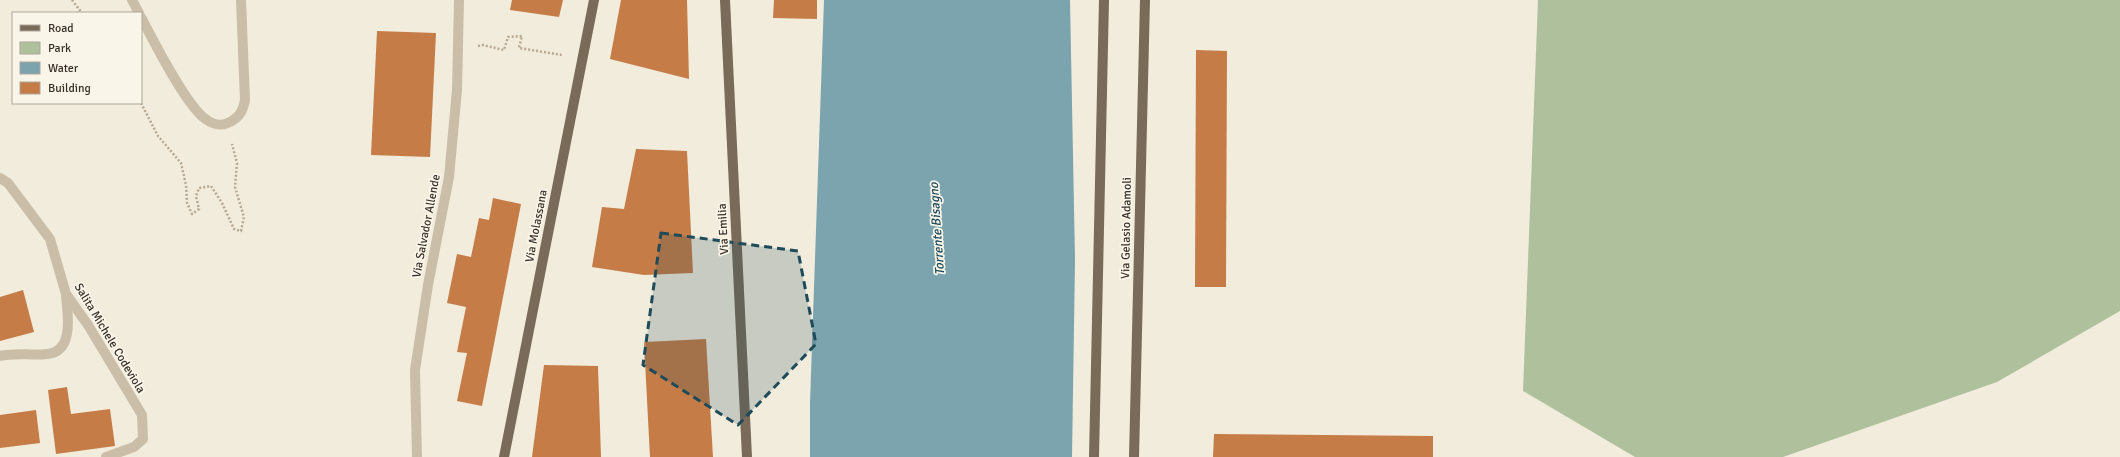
<svg xmlns="http://www.w3.org/2000/svg" width="2120" height="457" viewBox="0 0 2120 457" font-family="Signika,sans-serif">
  <style>
    .green { fill: #aec19c }
    .water { fill: #7ba4af }
    .building { fill: #c57c47 }
    .lines { fill: none; stroke-linecap: round; stroke-linejoin: round }
    .path { stroke: #b6a892; stroke-width: 2.5; stroke-dasharray: 2 2; stroke-linecap: butt }
    .minor { stroke: #cabea8; stroke-width: 10 }
    .major { stroke: #796a59; stroke-width: 10 }
    .marked { fill: #1e4a59; fill-opacity: 0.2; stroke: #1e4a59; stroke-width: 3; stroke-dasharray: 8 5; stroke-linejoin: round }
    .labels { text-anchor: middle; stroke-width: 3.5; stroke-linejoin: round; paint-order: stroke }
    .street-label { font-size: 12px; fill: #373028; stroke: #faf5e9 }
    .water-label { font-size: 13px; font-style: italic; fill: #1e4a59; stroke: #faf5e9 }
  </style>
  <rect width="100%" height="100%" fill="#f2ecdc"/>
  <polygon class="green" points="1538,0 2120,0 2120,311 1997,382 1783,457 1635,457 1523,391"/>
  <polygon class="water" points="824,0 1070,0 1075,260 1072,457 810,457 810,403"/>
  <g class="building">
    <polygon points="512,0 563,0 559,17 510,10"/>
    <polygon points="621,0 687,0 689,79 610,59"/>
    <polygon points="774,0 817,0 817,19 773,18"/>
    <polygon points="377,31 436,33 430,157 371,155"/>
    <polygon points="1196,50 1227,51 1226,287 1195,287"/>
    <polygon points="636,149 687,151 693,273 644,275 592,267 602,207 624,209"/>
    <polygon points="493,198 521,204 482,406 457,401 467,353 457,352 466,307 447,303 457,254 471,257 479,218 489,220"/>
    <polygon points="23,290 34,332 0,341 0,297"/>
    <polygon points="706,339 713,457 650,457 644,342"/>
    <polygon points="544,365 598,366 601,457 532,457"/>
    <polygon points="67,387 71,414 110,409 115,446 56,454 48,390"/>
    <polygon points="36,410 40,443 0,448 0,415"/>
    <polygon points="1214,434 1433,436 1433,457 1213,457"/>
  </g>
  <g class="lines">
    <g class="path">
      <polyline points="72,0 82,13"/>
      <polyline points="478,46 483,45 504,50 508,37 522,36 519,48 562,55"/>
      <polyline points="141,103 158,136 181,163 186,185 187,203 192,214 199,209 196,196 199,188 211,186 222,203 234,229 241,231 244,217 235,187 237,163 232,144"/>
    </g>
    <g class="minor">
      <polyline points="132,0 139,13"/>
      <path d="M141,17C153,40 187,108 207,120C214,125 223,126 230,122C240,117 243,110 245,100L241,0"/>
      <polyline points="0,178 8,183 50,239 66,294 88,325 142,415 143,439 134,447 106,457"/>
      <path d="M0,356C16,352 31,356 47,354C74,352 68,315 66,296"/>
      <polyline points="417,457 415,370 428,285 449,177 457,90 459,0"/>
    </g>
    <g class="major">
      <polyline points="725,0 747,457"/>
      <polyline points="504,457 594,0"/>
      <polyline points="1094,457 1104,0"/>
      <polyline points="1134,457 1145,0"/>
    </g>
  </g>
  <path class="marked" d="M661,233L798,251L816,344L738,425L643,365Z"/>
  <g class="labels">
    <g class="street-label">
      <text transform="translate(426 226) rotate(-79)" y="4">Via Salvador Allende</text>
      <text transform="translate(536 226) rotate(-79)" y="4">Via Molassana</text>
      <text transform="translate(1126 228) rotate(-89)" y="4">Via Gelasio Adamoli</text>
      <text transform="translate(723 229) rotate(-93)" y="4">Via Emilia</text>
      <text transform="translate(110 338) rotate(59)" y="4">Salita Michele Codeviola</text>
    </g>
    <g class="water-label">
      <text transform="translate(936 229) rotate(-94)" y="5">Torrente Bisagno</text>
    </g>
  </g>
  <rect x="12" y="12" width="130" height="92" fill="#faf5e9" stroke="#aca69c"/>
  <rect x="20" y="25" width="20" height="6" fill="#796a59" stroke="#aca69c"/>
  <text x="48" y="32" font-size="12" fill="#373028">Road</text>
  <rect x="20" y="42" width="20" height="12" fill="#aec19c" stroke="#aca69c"/>
  <text x="48" y="52" font-size="12" fill="#373028">Park</text>
  <rect x="20" y="62" width="20" height="12" fill="#7ba4af" stroke="#aca69c"/>
  <text x="48" y="72" font-size="12" fill="#373028">Water</text>
  <rect x="20" y="82" width="20" height="12" fill="#c57c47" stroke="#aca69c"/>
  <text x="48" y="92" font-size="12" fill="#373028">Building</text>
</svg>
